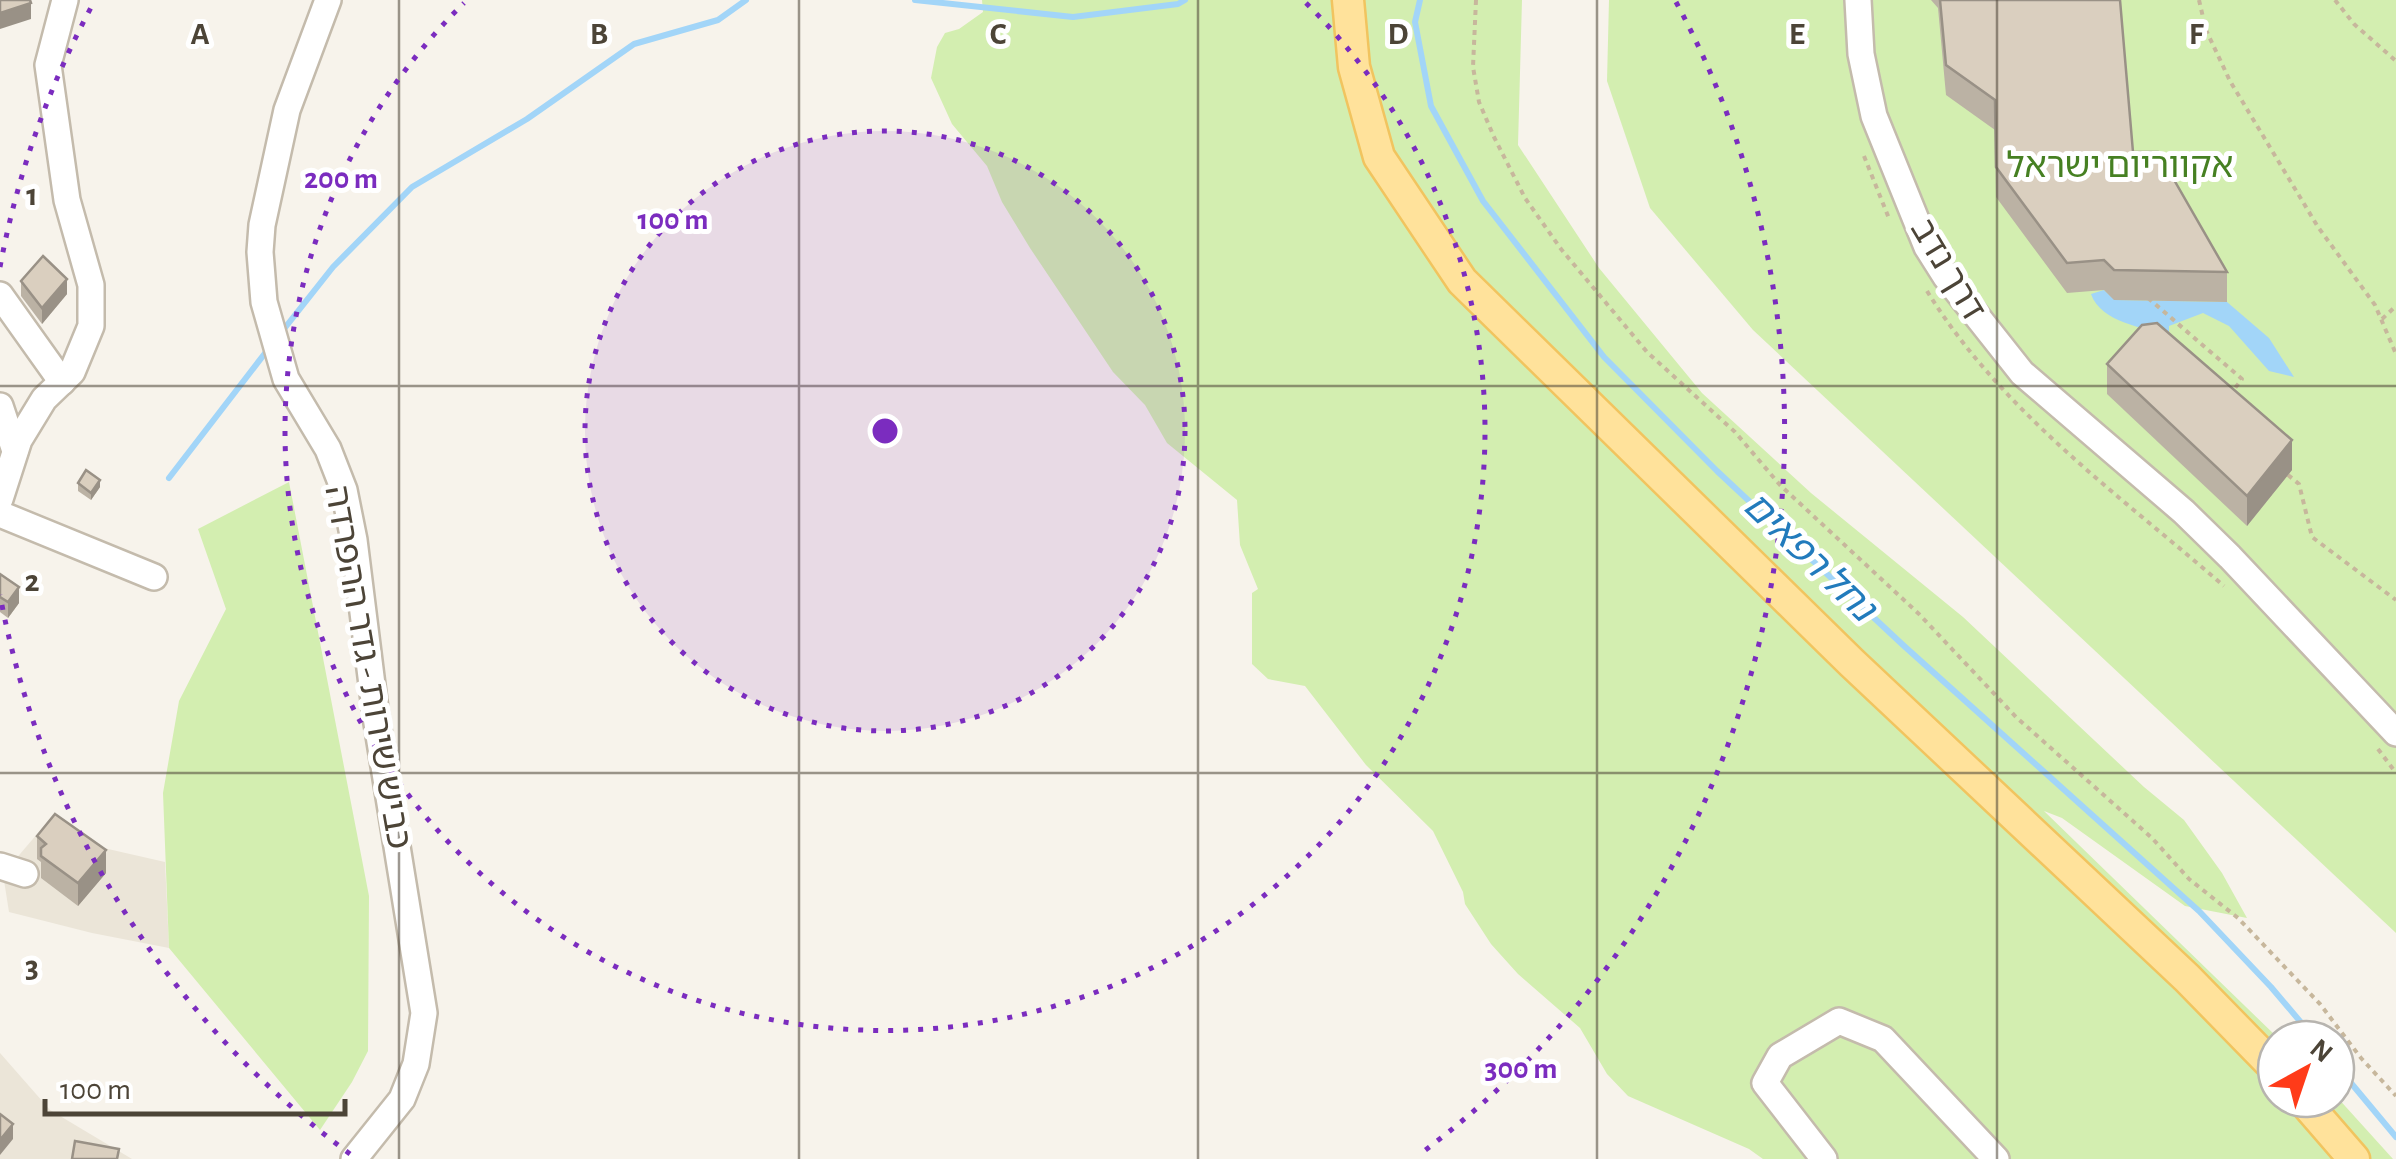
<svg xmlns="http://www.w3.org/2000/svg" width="2396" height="1159" viewBox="0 0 2396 1159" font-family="'Alegreya Sans','Noto Sans Hebrew',sans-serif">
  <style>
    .residential { fill: #ebe5d8 }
    .green { fill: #d3eeb0 }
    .water { fill: #a2d5f8 }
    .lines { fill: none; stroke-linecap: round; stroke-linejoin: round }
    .stream { stroke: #a2d5f8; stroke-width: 6 }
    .minor-casing { stroke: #c4bbac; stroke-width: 30 }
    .major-casing { stroke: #f1c45f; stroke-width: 35 }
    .path { stroke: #c7b79c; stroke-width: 4; stroke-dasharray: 5 5; stroke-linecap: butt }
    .minor { stroke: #fff; stroke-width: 25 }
    .major { stroke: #ffe29b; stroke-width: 30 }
    .wall { fill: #bbb2a4 }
    .shaded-wall { fill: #999186 }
    .building { fill: #dacfbf; stroke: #999186; stroke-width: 2.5 }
    .grid { fill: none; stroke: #4c4437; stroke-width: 2.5; stroke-opacity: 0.55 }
    .ring { fill: none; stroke: #7b2cbf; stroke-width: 5; stroke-dasharray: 5 10 }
    .labels { text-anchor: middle; stroke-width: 10; stroke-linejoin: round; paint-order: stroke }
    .park-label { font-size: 35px; fill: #468022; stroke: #fff }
    .street-label { font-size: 35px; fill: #4c4437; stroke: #fff }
    .water-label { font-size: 38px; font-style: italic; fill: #227bbc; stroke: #fff }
    .grid-label { font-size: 32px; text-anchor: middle; font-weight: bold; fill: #4c4437; stroke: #fff; stroke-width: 10; stroke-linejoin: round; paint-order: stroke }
    .centre { fill: #7b2cbf; stroke: #fff; stroke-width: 5 }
    .ring-label { font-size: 30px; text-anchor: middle; font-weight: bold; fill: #7b2cbf; stroke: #fff; stroke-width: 10; stroke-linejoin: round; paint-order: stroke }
  </style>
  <rect width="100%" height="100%" fill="#f7f3eb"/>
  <g class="residential">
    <polygon points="38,833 165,862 169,948 92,933 9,912 3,874"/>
    <polygon points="0,1053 50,1110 132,1159 0,1159"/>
  </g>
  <g class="green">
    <polygon points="982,0 1522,0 1518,145 1599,268 1702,393 1811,493 1963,617 2144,787 2184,820 2222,873 2247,918 2185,906 2062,818 2044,811 2279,1039 2276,1039 2276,1099 2336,1099 2336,1096 2393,1159 1763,1159 1749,1149 1628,1096 1607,1074 1580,1028 1518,974 1491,944 1465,904 1463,892 1433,831 1366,765 1305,686 1268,679 1252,664 1252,593 1258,589 1240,545 1237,500 1167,443 1145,405 1113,372 1030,248 1002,202 987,166 952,124 931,78 937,47 945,33 959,29 983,12"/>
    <polygon points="1609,0 2396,0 2396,933 1753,330 1650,208 1607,81"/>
    <polygon points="289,482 369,896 368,1051 352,1082 320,1130 169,948 163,793 179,701 226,609 198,529"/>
  </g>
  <path class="water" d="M2104,290L2115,300L2227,302L2269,338L2294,377L2269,371L2229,326L2203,313L2169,326V336C2144,327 2101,323 2091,294Z"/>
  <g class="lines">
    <g class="stream">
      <polyline points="915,0 1073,17 1178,4 1185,0"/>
      <polyline points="1420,0 1415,22 1431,106 1483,201 1604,357 1717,471 1903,645 2199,911 2271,987 2315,1039"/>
      <polyline points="280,334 333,267 412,187 527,119 634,44 718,20 746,0"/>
      <polyline points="169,478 269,348"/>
      <polyline points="2336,1065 2396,1137"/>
    </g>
    <g class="minor-casing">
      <g id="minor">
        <polyline points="328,0 287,110 262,225 260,252 264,302 286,379 328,449 344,490 354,540 376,717 424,1013 416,1064 402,1099 354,1159"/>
        <polyline points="1858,0 1861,54 1874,116 1927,247 1946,277 2022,373 2184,512 2230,557 2396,733"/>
        <polyline points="0,295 62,382"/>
        <polyline points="0,406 15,451"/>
        <polyline points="0,499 19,440 44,399 72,372 91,326 91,285 67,200 48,65 65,0"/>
        <polyline points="0,514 154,577"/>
        <polyline points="0,866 25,874"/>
        <polyline points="1824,1159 1765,1083 1780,1056 1839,1021 1883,1039 1996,1159"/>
      </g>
    </g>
    <g class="major-casing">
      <g id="major">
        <polyline points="1348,0 1354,67 1379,157 1462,281 1852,663 2187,978 2276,1069"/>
        <polyline points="2302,1099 2354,1159"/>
      </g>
    </g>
    <g class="path">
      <polyline points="1476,0 1473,67 1479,102 1494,137 1525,198 1561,249 1647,352 1735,432 1780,485 1919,614 2016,717 2152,838 2189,879 2238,918 2320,1004 2361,1058 2396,1096"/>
      <polyline points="2199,0 2206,30 2230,81 2318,227 2375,305 2396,354"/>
      <polyline points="2335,0 2354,24 2396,61"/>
      <polyline points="1864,156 1890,221"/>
      <path d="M1927,291C2001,411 2119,495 2224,586"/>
      <polyline points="2148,298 2242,379 2232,392"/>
      <polyline points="2382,319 2396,306"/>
      <polyline points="2288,475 2299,484 2312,537 2396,600"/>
      <polyline points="2378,749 2396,773"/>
    </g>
    <use href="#minor" class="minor"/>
    <use href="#major" class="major"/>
  </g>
  <g class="wall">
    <polygon points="1931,0 2120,0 2133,152 2227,272 2227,302 2114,300 2104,290 2067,293 1996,197 1995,130 1946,95 1938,8"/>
    <polygon points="21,281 67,294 42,324 21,296"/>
    <polygon points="2107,364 2292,470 2247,526 2107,394"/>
    <polygon points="78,483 100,487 91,500 78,491"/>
    <polygon points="0,574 19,603 8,618 0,612"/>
    <polygon points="37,836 106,873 78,906 41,878 41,862 37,859"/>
  </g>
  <g class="shaded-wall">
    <polygon points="31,3 31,19 0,29 0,13"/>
    <polygon points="67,279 67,294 42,324 42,308"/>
    <polygon points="2292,440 2292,470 2247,526 2247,496"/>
    <polygon points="100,480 100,487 91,500 91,493"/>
    <polygon points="19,587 19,603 8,618 8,602"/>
    <polygon points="106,850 106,873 78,906 78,883"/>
    <polygon points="13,1124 13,1139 0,1155 0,1140"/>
  </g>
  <g class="building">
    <polygon points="0,0 30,0 31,3 0,13"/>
    <polygon points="1940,0 2120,0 2133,152 2158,152 2227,272 2114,270 2104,260 2067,263 1996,167 1995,100 1946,65"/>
    <polygon points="43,256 67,279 42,308 21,281"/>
    <polygon points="2157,323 2292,440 2247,496 2107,364 2142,325"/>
    <polygon points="86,470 100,480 91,493 78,483"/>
    <polygon points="0,574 19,587 8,602 0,597"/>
    <polygon points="55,814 106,850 78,883 41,856 41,848 46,844 37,836"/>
    <polygon points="0,1114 13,1124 0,1140"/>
    <polygon points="75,1141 119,1149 117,1159 72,1159"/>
  </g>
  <path class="grid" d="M399,0V1159M799,0V1159M1198,0V1159M1597,0V1159M1997,0V1159M0,386H2396M0,773H2396"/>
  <circle cx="885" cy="431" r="300" fill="#7b2cbf" fill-opacity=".12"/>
  <g class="ring">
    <circle cx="885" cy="431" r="300"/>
    <path d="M1306 3A600 600 0 1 1 464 3"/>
    <path d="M350 1154A900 900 0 0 1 0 595M0 267A900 900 0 0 1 94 2M1676 2A900 900 0 0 1 1420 1154"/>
  </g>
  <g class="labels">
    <g class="park-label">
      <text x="2120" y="177">אקווריום ישראל</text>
    </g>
    <g class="street-label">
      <text transform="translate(1949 269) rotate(59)" y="12">דרך נדב</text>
      <text transform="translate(369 667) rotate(80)" y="12">כביש שירות - גדר ההפרדה</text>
    </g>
    <g class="water-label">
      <text transform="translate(1810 556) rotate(44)" y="13">נחל רפאים</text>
    </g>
  </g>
  <g class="grid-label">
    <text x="200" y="44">A</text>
    <text x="599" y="44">B</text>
    <text x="998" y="44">C</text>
    <text x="1398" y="44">D</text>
    <text x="1797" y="44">E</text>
    <text x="2196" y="44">F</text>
    <text x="32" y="205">1</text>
    <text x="32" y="591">2</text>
    <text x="32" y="977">3</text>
  </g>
  <circle cx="885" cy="431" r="15" class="centre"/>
  <g class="ring-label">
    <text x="341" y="188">200 m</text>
    <text x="673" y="229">100 m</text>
    <text x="1521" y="1078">300 m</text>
  </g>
  <g transform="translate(2306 1069) rotate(40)"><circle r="48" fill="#ffffff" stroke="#b7b4af" stroke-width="2.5"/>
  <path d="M0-8L18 38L0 25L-18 38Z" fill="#ff3b19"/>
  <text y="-15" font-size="28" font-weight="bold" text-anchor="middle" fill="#4c4437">N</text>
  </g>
  <path d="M45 1099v15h300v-15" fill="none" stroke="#4c4437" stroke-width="5"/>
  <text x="60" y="1099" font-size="30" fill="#4c4437" stroke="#ffffff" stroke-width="8" paint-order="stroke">100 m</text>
</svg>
